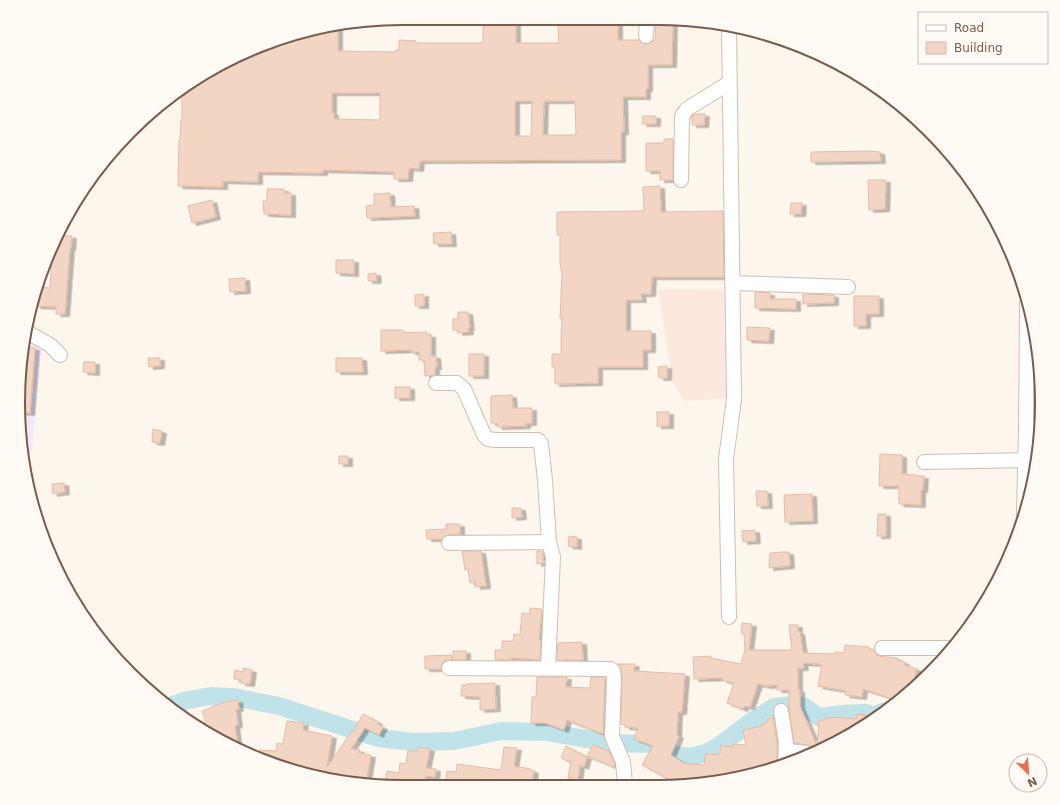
<svg xmlns="http://www.w3.org/2000/svg" width="1060" height="805" viewBox="0 0 1060 805" font-family="'DejaVu Sans',sans-serif">
  <style>
    .commercial { fill: #fde8e0 }
    .education { fill: #f3e8fa }
    .lines { fill: none; stroke-linecap: round; stroke-linejoin: round }
    .river { stroke: #bfe3e8; stroke-width: 18 }
    .building { fill: #f3d5c3; stroke: #e6bba3; fill-rule: evenodd; filter: url(#shadow) }
    .minor-casing { stroke: #d1beb0; stroke-width: 16 }
    .minor { stroke: #fff; stroke-width: 14 }
    .rim { fill: none; stroke: #7a5c4d; stroke-width: 2 }
  </style>
  <defs>
    <filter id="shadow"><feDropShadow dx="4.5" dy="2.5" stdDeviation="0" flood-color="#0004"/></filter>
  </defs>
  <rect width="100%" height="100%" fill="#fdf6ec"/>
  <polygon class="commercial" points="658,289 728,290 730,398 684,401 672,380"/>
  <polygon class="education" points="26,342 42,343 32,452 25,456 18,403"/>
  <g class="lines">
    <polyline class="river" points="169,706 188,700 211,696 233,697 279,706 378,738 413,742 454,741 501,731 547,732 608,743 652,744 675,755 690,757 706,753 719,746 752,721 774,707 794,705 803,706 819,717 842,714 866,713 874,716 885,711"/>
  </g>
  <g class="building">
    <path d="M569,18L618,19V40H639L642,43L646,44L655,40L656,19H673L672,65H648V89H646V97H623L624,132H621V160L420,161L419,169L409,168L408,179H394V172L323,170V173L258,172V182L223,181V187L178,186L179,140H180L181,120H182V95H185V89L204,74H211V69L241,57H257V50L303,31L338,26V51L396,52V50H399V40L416,41V43H483V21H516V43H559L558,24H569ZM332,93H380V120L334,119V113H332ZM516,101H532L531,136H515V102ZM544,101H575L576,135H543Z"/>
    <polygon points="695,114 705,114 704,125 692,125 692,116"/>
    <polygon points="643,116 656,116 656,124 642,124"/>
    <polygon points="664,139 673,139 673,180 660,180 660,171 646,171 646,143 664,143"/>
    <polygon points="869,151 880,152 881,161 811,162 811,152"/>
    <polygon points="868,180 886,180 885,209 869,210"/>
    <polygon points="660,186 661,212 723,211 724,277 652,277 651,294 641,294 642,300 626,300 626,331 651,331 651,350 643,350 643,367 598,367 598,383 555,384 555,367 552,367 552,354 561,354 561,336 562,318 560,318 562,273 560,264 560,235 557,235 557,212 644,211 643,187"/>
    <polygon points="267,189 284,189 284,193 291,193 291,215 264,214 263,201 267,201"/>
    <polygon points="390,193 391,207 414,206 415,216 367,218 366,206 374,205 374,194"/>
    <polygon points="212,200 216,217 192,223 188,206"/>
    <polygon points="791,203 802,203 801,214 790,214"/>
    <polygon points="451,232 452,244 434,244 433,233"/>
    <polygon points="59,236 72,236 71,248 70,248 65,314 56,314 56,307 36,306 38,287 50,288 52,258 50,258"/>
    <polygon points="336,260 354,260 354,274 336,273"/>
    <polygon points="376,273 377,281 368,281 368,274"/>
    <polygon points="245,278 246,291 230,292 229,279"/>
    <polygon points="755,292 770,293 770,299 796,299 796,309 755,308"/>
    <polygon points="424,294 424,306 415,306 415,295"/>
    <polygon points="803,294 834,295 834,303 803,304"/>
    <polygon points="854,296 879,296 879,314 866,314 866,326 854,326"/>
    <polygon points="458,312 468,312 470,328 468,328 469,332 458,333 458,330 453,330 453,319 458,319"/>
    <polygon points="747,327 770,328 769,341 747,340"/>
    <polygon points="381,330 403,330 403,333 427,332 427,335 431,335 431,356 436,356 437,367 435,367 435,375 425,376 424,360 419,360 419,352 411,352 411,350 381,351"/>
    <polygon points="25,347 35,348 30,413 19,412 18,403"/>
    <rect x="469" y="354" width="15" height="22"/>
    <polygon points="148,358 160,358 160,366 149,367"/>
    <polygon points="336,358 362,358 363,372 336,372"/>
    <polygon points="84,362 95,362 95,373 83,372"/>
    <polygon points="667,366 667,378 659,378 658,367"/>
    <rect x="395" y="387" width="15" height="11"/>
    <polygon points="512,395 513,408 532,408 532,423 526,423 526,426 498,427 497,423 491,423 491,396"/>
    <rect x="657" y="412" width="12" height="14"/>
    <polygon points="153,429 162,431 160,443 152,442"/>
    <polygon points="880,454 902,455 902,474 917,475 917,476 924,476 923,490 921,490 921,505 899,504 899,486 879,486"/>
    <rect x="339" y="456" width="9" height="8"/>
    <polygon points="64,483 65,492 53,494 52,484"/>
    <polygon points="756,491 767,491 768,506 757,506"/>
    <polygon points="812,494 813,521 785,522 784,495"/>
    <polygon points="512,508 521,508 522,517 512,518"/>
    <polygon points="878,514 886,514 886,536 877,536"/>
    <polygon points="446,524 460,524 460,534 449,535 442,539 427,539 426,530 446,529"/>
    <polygon points="755,530 756,541 743,542 742,531"/>
    <polygon points="569,536 577,537 577,547 568,546"/>
    <polygon points="462,551 481,551 486,586 476,587 475,582 470,583 468,569 465,570"/>
    <polygon points="537,551 542,551 544,563 537,564"/>
    <polygon points="781,552 789,552 790,566 769,568 770,553"/>
    <polygon points="530,608 542,609 539,640 541,641 540,660 511,658 511,660 495,660 495,650 502,650 502,641 513,641 514,634 520,635 522,613 530,614"/>
    <polygon points="742,623 752,624 749,650 792,650 789,625 798,625 798,632 800,632 803,653 835,654 835,652 844,653 845,645 869,647 869,649 874,650 878,656 898,658 897,660 905,662 904,665 917,669 911,689 889,708 891,699 885,697 885,696 863,689 862,697 845,695 846,691 818,686 822,665 819,665 820,664 803,663 804,668 798,668 798,690 800,690 800,706 817,746 819,720 825,720 825,717 833,718 833,717 856,719 857,714 866,715 865,725 816,750 813,746 809,745 794,743 789,710 789,690 777,690 777,685 767,686 758,684 750,707 745,706 743,709 727,703 734,683 722,680 723,678 694,679 693,657 711,656 711,658 741,664 745,650 744,634 741,633"/>
    <polygon points="582,642 583,660 557,660 558,643"/>
    <rect x="453" y="651" width="13" height="9"/>
    <polygon points="452,655 452,660 444,661 442,664 441,669 425,669 425,656"/>
    <polygon points="618,664 635,664 634,671 685,674 682,712 678,712 677,735 679,736 671,755 685,764 704,765 706,754 719,755 719,753 720,753 721,745 733,747 733,744 746,745 743,730 763,726 762,724 767,723 767,719 773,718 773,716 777,743 777,768 707,784 678,784 642,765 653,746 634,739 638,728 625,727 625,725 621,724 622,677 621,669"/>
    <polygon points="243,668 252,670 250,684 241,683 241,680 234,679 235,670 243,672"/>
    <polygon points="537,677 567,677 566,687 590,688 591,677 605,677 603,734 567,720 564,730 545,723 531,723 532,697 536,697"/>
    <polygon points="495,683 496,709 480,710 480,697 461,696 462,685 466,685 466,684"/>
    <polygon points="238,700 239,709 236,709 238,725 235,726 238,746 197,726 206,722 202,711 225,702"/>
    <polygon points="363,714 378,722 377,724 383,727 379,735 365,728 351,749 360,750 359,753 371,755 366,784 336,780 279,767 259,757 259,750 276,751 277,743 283,744 287,721 304,723 303,730 332,736 327,767 352,731 353,732"/>
    <polygon points="593,745 609,751 615,764 614,767 587,756"/>
    <polygon points="566,746 587,757 584,767 580,765 578,780 568,778 571,762 561,758"/>
    <polygon points="418,747 430,749 426,768 436,769 435,777 426,776 424,784 385,784 387,771 399,773 400,763 406,764 408,750 417,752"/>
    <polygon points="504,747 517,748 514,766 531,769 530,770 534,771 532,784 448,784 449,779 446,779 447,771 456,772 457,764 501,770"/>
  </g>
  <g class="lines">
    <g class="minor-casing">
      <g id="minor">
        <polyline points="646,36 647,19"/>
        <polyline points="681,180 682,116 687,109 729,83"/>
        <polyline points="732,283 848,287"/>
        <polyline points="1027,303 1026,428 1040,428"/>
        <polyline points="27,332 50,345 60,355"/>
        <polyline points="436,383 457,383 464,389 484,435 488,439 495,440 538,440 541,444 545,480 549,542"/>
        <polyline points="924,462 1026,460"/>
        <polyline points="1024,514 1026,428"/>
        <polyline points="449,543 549,542 553,557 548,668"/>
        <polyline points="729,617 726,459 734,399 729,27"/>
        <polyline points="882,648 951,648"/>
        <polyline points="449,668 611,669 613,671 614,678 612,736 623,762 625,784"/>
        <polyline points="781,711 786,743 785,765"/>
        <polyline points="786,751 808,753"/>
      </g>
    </g>
    <use href="#minor" class="minor"/>
  </g>
  <path d="M0 0H1060V805H0ZM402 25H658A377 377 0 0 1 1035 402V403A377 377 0 0 1 658 780H402A377 377 0 0 1 25 403V402A377 377 0 0 1 402 25Z" fill="#fffaf3" fill-rule="evenodd"/>
  <path class="rim" d="M402 25H658A377 377 0 0 1 1035 402V403A377 377 0 0 1 658 780H402A377 377 0 0 1 25 403V402A377 377 0 0 1 402 25Z"/>
  <rect x="918" y="12" width="130" height="52" fill="#fffaf3" stroke="#cabbb1"/>
  <rect x="926" y="25" width="20" height="6" fill="#ffffff" stroke="#cabbb1"/>
  <text x="954" y="32" font-size="12" fill="#7a5c4d">Road</text>
  <rect x="926" y="42" width="20" height="12" fill="#f3d5c3" stroke="#cabbb1"/>
  <text x="954" y="52" font-size="12" fill="#7a5c4d">Building</text>
  <g transform="translate(1028 773) rotate(155)"><circle r="19" fill="#fffaf3" stroke="#cabbb1"/>
  <path d="M0-3L7 15L0 10L-7 15Z" fill="#e76f51"/>
  <text y="-6" font-size="11" font-weight="bold" text-anchor="middle" fill="#7a5c4d">N</text>
  </g>
</svg>
